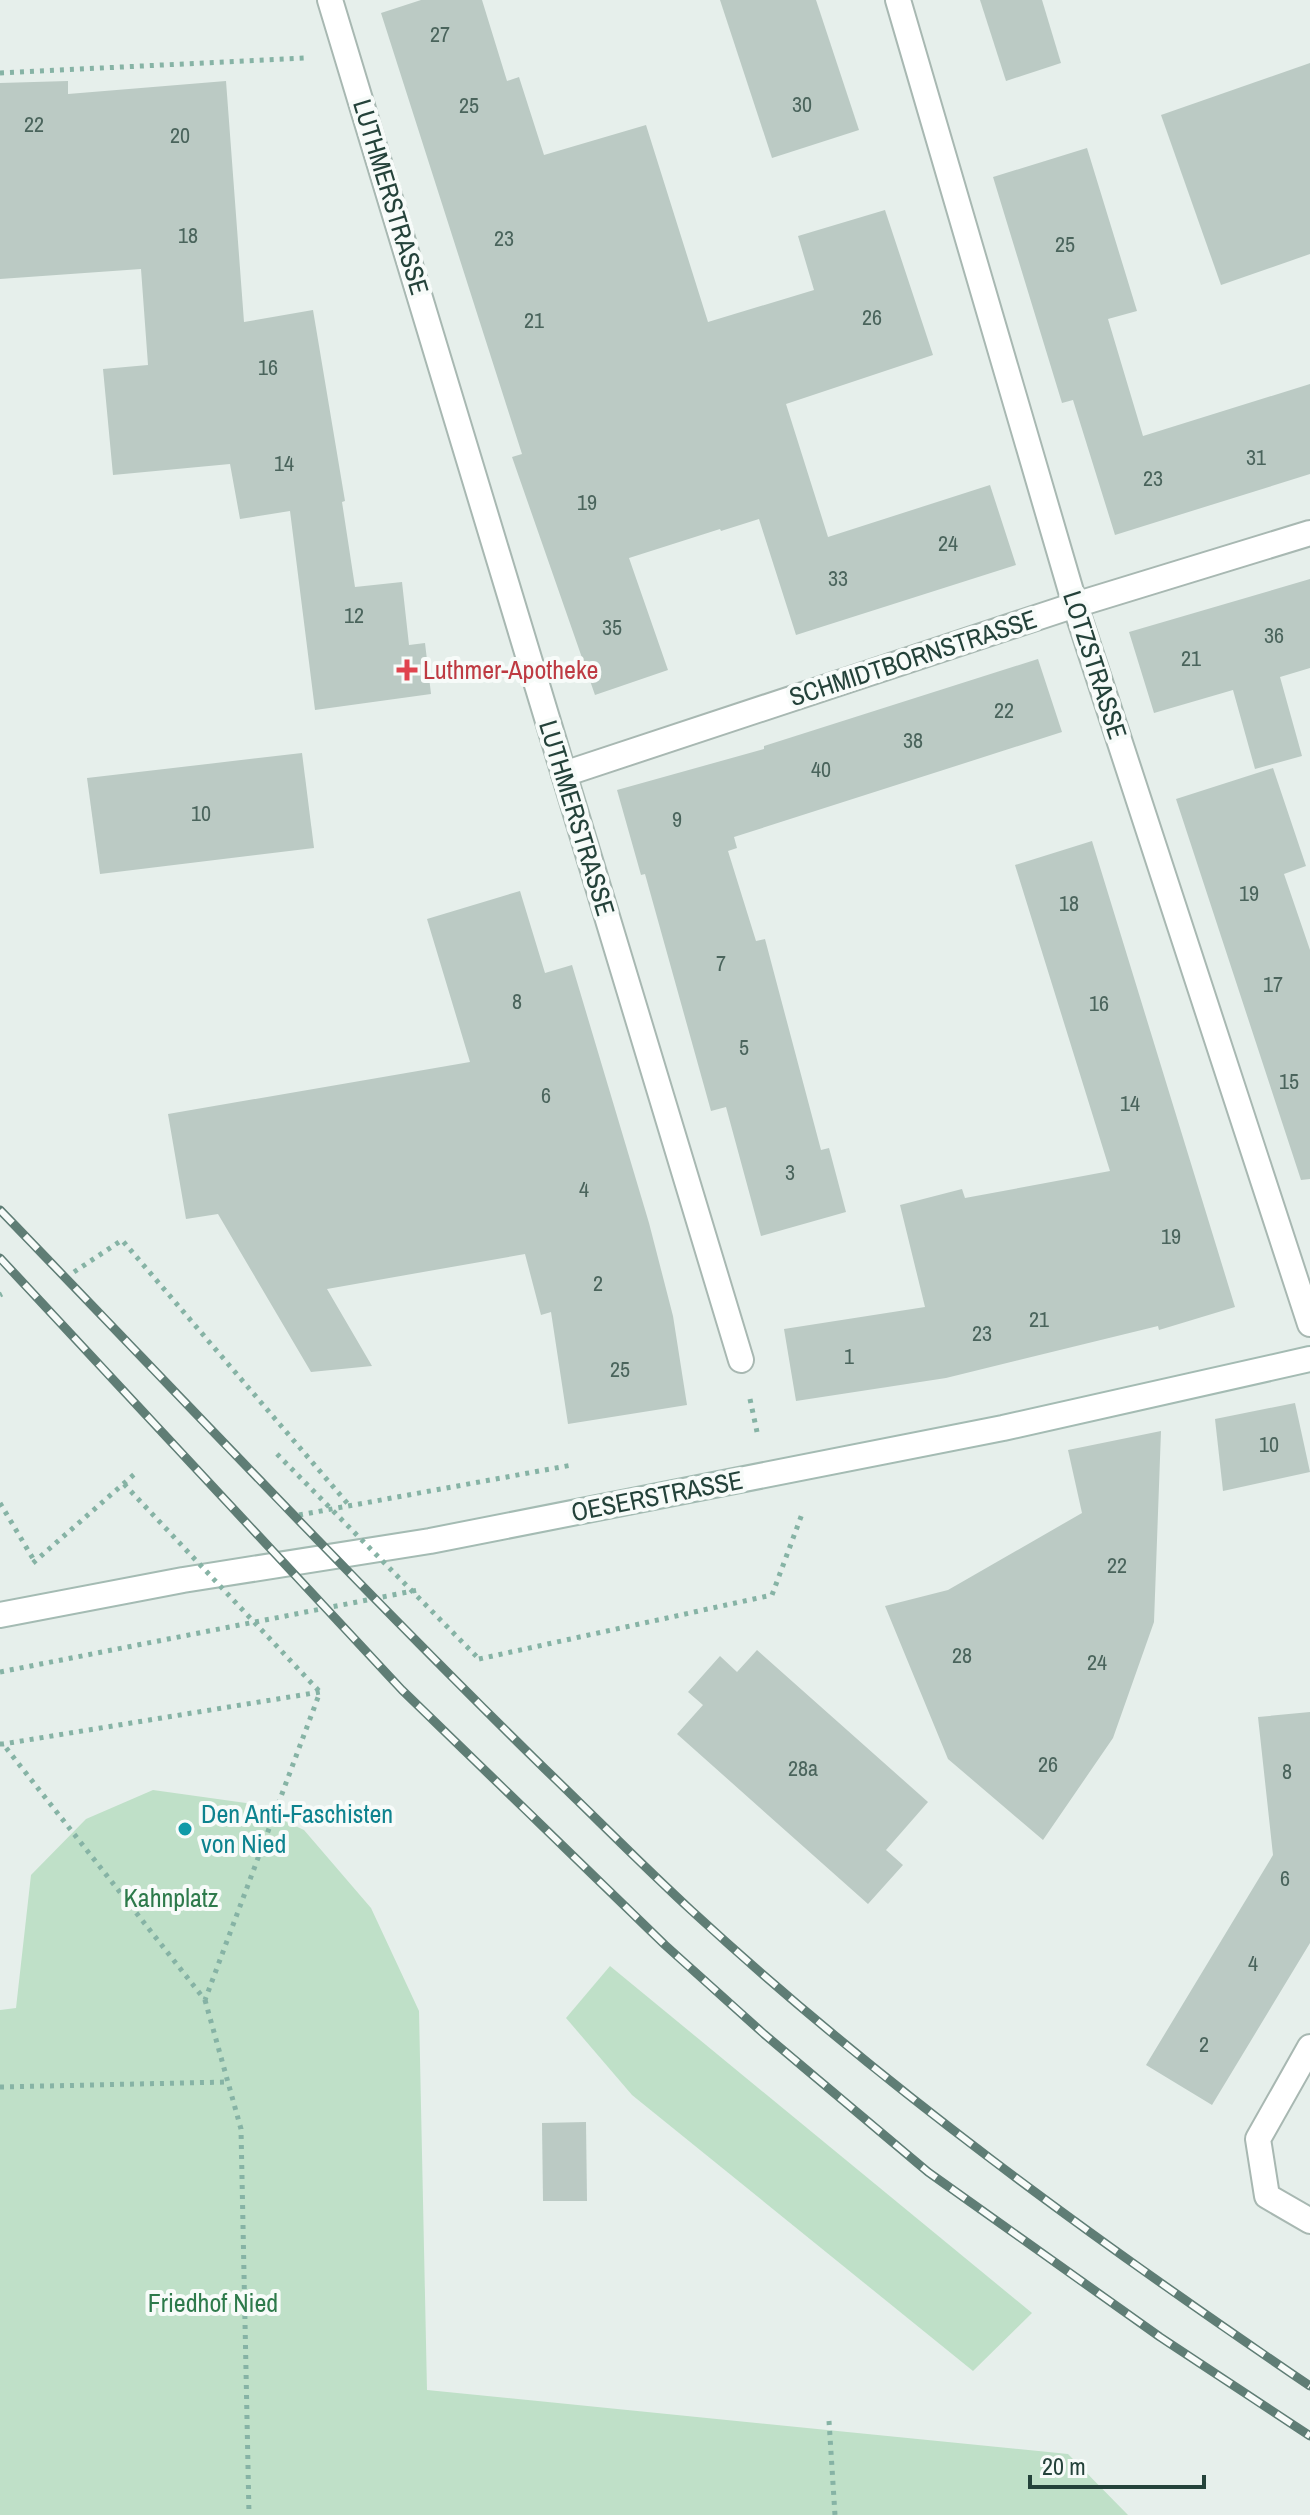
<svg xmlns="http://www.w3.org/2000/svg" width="1310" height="2515" viewBox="0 0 1310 2515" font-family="'Archivo Narrow',sans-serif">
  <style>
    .green { fill: #bfe0c8 }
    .building { fill: #bbcac4 }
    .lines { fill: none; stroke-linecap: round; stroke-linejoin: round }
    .street-casing { stroke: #a8b8b2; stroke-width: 28 }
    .secondary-casing { stroke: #a4bbb3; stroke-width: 28 }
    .path { stroke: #86b3a5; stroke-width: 5; stroke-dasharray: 4 6; stroke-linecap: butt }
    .street { stroke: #fff; stroke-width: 24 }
    .secondary { stroke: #fff; stroke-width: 24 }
    .rail-casing { stroke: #5f7d75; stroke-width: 9 }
    .rail { stroke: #f7fbf9; stroke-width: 6; stroke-dasharray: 18; stroke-linecap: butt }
    .path-bridge { stroke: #86b3a5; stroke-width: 5; stroke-dasharray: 4 6; stroke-linecap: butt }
    .health-dot { fill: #e0444e; stroke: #f7fbf9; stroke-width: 3 }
    .culture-dot { fill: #0f9aa8; stroke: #f7fbf9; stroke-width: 3 }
    .labels { text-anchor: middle; stroke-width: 8; stroke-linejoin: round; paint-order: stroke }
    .number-label { font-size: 22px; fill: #4a645c }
    .street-label { font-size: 26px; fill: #24423a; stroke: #f7fbf9 }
    .health-label { font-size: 26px; fill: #be3a42; stroke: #f7fbf9; text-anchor: start }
    .culture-label { font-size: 26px; fill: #0d838f; stroke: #f7fbf9; text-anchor: start }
    .park-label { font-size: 26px; fill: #2d7a4b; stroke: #f7fbf9 }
  </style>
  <rect width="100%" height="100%" fill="#e6efeb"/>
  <g class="green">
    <polygon points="153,1790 246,1803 304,1830 371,1908 419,2011 427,2390 1068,2454 1128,2515 0,2515 0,2010 16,2008 31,1875 86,1819"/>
    <polygon points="610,1966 1032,2313 973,2371 632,2095 566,2018"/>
  </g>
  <g class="building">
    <polygon points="421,0 482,0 507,81 519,77 544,155 646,125 708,322 814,290 798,236 885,210 933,355 786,404 828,537 990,485 1016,565 796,635 759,519 721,531 720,529 629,558 668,670 595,695 512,457 522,454 381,13"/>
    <polygon points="720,0 816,0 859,130 772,158"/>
    <polygon points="980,0 1042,0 1061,63 1006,81"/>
    <polygon points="1310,63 1310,254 1221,285 1161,115"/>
    <polygon points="68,81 68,94 226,81 244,322 313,310 345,501 342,502 355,587 402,582 409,645 425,643 431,694 315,710 290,511 240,519 230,464 113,475 103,369 148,365 141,269 0,279 0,83"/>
    <polygon points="1087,148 1137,311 1108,319 1143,436 1310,384 1310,474 1115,535 1073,400 1062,403 993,177"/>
    <polygon points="1310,579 1310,668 1280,677 1302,756 1255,769 1233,690 1154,713 1129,632"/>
    <polygon points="1038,659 1062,732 734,837 737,848 728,851 756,941 765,939 821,1150 829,1148 846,1212 761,1236 726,1107 711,1111 645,874 641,875 617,790 764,749 764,746"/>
    <polygon points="302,753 314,848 100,874 87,778"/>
    <polygon points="1273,768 1306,866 1284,874 1310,950 1310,1179 1301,1180 1176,799"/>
    <polygon points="1092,841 1235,1307 1159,1330 1158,1326 946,1378 796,1401 784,1329 925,1307 900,1205 962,1189 965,1198 1110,1171 1015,865"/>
    <polygon points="520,891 545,973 572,965 649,1223 673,1316 687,1405 568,1424 551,1312 541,1315 525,1254 327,1289 372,1366 311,1372 218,1214 186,1219 168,1114 470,1062 427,919"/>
    <polygon points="1295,1403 1310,1472 1223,1491 1215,1419"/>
    <polygon points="1161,1431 1154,1622 1113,1738 1043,1840 948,1759 885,1606 948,1590 1082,1513 1068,1450"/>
    <polygon points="757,1650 928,1802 886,1850 903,1865 868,1904 677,1734 703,1705 688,1692 720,1656 737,1672"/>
    <polygon points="1310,1712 1310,1943 1212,2105 1146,2065 1273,1855 1258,1717"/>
    <polygon points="586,2122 587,2201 543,2201 542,2123"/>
  </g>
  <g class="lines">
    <g class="street-casing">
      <g id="street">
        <polyline points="330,0 741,1360"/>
        <polyline points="898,0 1075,605 1310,1324"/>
        <polyline points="564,774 1075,605 1310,533"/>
        <polyline points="1310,2047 1258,2139 1267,2196 1310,2221"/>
      </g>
    </g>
    <g class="secondary-casing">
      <polyline id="secondary" points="0,1615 183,1580 430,1541 1003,1428 1310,1359"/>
    </g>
    <g class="path">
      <polyline points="0,73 304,58"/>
      <polyline points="74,1272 122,1240 348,1504"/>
      <polyline points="0,1295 2,1294"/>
      <polyline points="750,1399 757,1432"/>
      <polyline points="0,1503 35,1562"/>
      <polyline points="299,1515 572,1465"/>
      <polyline points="33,1563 138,1471"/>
      <polyline points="479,1659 772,1595 802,1514"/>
      <polyline points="0,1672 418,1590"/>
      <polyline points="0,1744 3,1744 320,1692 205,2000 3,1744"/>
      <polyline points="205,2000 241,2129 249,2515"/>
      <polyline points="0,2087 228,2082"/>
      <polyline points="829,2421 835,2515"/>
    </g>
    <use href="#street" class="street"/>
    <use href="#secondary" class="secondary"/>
    <g class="rail-casing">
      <g id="rail">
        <path d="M0,1210C181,1397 359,1587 545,1769C594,1816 642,1865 692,1911C883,2087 1095,2240 1310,2386"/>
        <polyline points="0,1258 402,1690 665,1945 764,2034 928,2172 1160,2337 1310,2436"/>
      </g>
    </g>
    <use href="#rail" class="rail"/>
    <g class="path-bridge">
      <polyline points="277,1454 479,1659"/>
      <polyline points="124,1484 320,1692"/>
    </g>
  </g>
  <path class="health-dot" d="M403 658h8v8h8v8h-8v8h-8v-8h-8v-8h8z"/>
  <circle class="culture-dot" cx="185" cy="1829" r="8"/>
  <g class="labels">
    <g class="number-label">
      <text x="440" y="42">27</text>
      <text x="802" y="112">30</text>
      <text x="469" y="113">25</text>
      <text x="34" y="132">22</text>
      <text x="180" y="143">20</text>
      <text x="188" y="243">18</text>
      <text x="504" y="246">23</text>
      <text x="1065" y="252">25</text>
      <text x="872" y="325">26</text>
      <text x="534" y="328">21</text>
      <text x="268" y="375">16</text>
      <text x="1256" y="465">31</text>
      <text x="284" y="471">14</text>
      <text x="1153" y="486">23</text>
      <text x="587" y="510">19</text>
      <text x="948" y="551">24</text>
      <text x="838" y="586">33</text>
      <text x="354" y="623">12</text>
      <text x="612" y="635">35</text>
      <text x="1274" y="643">36</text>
      <text x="1191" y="666">21</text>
      <text x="1004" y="718">22</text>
      <text x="913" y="748">38</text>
      <text x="821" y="777">40</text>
      <text x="201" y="821">10</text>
      <text x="677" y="827">9</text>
      <text x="1249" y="901">19</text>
      <text x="1069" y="911">18</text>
      <text x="721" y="971">7</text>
      <text x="1273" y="992">17</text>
      <text x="517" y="1009">8</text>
      <text x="1099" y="1011">16</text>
      <text x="744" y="1055">5</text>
      <text x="1289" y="1089">15</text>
      <text x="546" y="1103">6</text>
      <text x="1130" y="1111">14</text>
      <text x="790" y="1180">3</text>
      <text x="584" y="1197">4</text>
      <text x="1171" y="1244">19</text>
      <text x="598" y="1291">2</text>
      <text x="1039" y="1327">21</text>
      <text x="982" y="1341">23</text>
      <text x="849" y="1364">1</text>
      <text x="620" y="1377">25</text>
      <text x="1269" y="1452">10</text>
      <text x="1117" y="1573">22</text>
      <text x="962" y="1663">28</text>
      <text x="1097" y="1670">24</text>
      <text x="1048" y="1772">26</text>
      <text x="803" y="1776">28a</text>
      <text x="1287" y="1779">8</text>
      <text x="1285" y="1886">6</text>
      <text x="1253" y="1971">4</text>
      <text x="1204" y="2052">2</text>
    </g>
    <g class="street-label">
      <text transform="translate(391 197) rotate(73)" y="9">LUTHMERSTRASSE</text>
      <text transform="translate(913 658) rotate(-18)" y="9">SCHMIDTBORNSTRASSE</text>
      <text transform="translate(1095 665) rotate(72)" y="9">LOTZSTRASSE</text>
      <text transform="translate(577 818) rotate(73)" y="9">LUTHMERSTRASSE</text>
      <text transform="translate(657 1496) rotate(-11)" y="9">OESERSTRASSE</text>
    </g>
    <g class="health-label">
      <text x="423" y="679">Luthmer-Apotheke</text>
    </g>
    <g class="culture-label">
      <text x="201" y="1823">Den Anti-Faschisten<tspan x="201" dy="30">von Nied</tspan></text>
    </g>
    <g class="park-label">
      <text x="171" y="1907">Kahnplatz</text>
      <text x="213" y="2312">Friedhof Nied</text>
    </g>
  </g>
  <path d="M1030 2475v12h174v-12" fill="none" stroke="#24423a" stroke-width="4"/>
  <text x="1042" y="2475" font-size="24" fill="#24423a" stroke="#f7fbf9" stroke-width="6" paint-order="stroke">20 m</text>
</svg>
